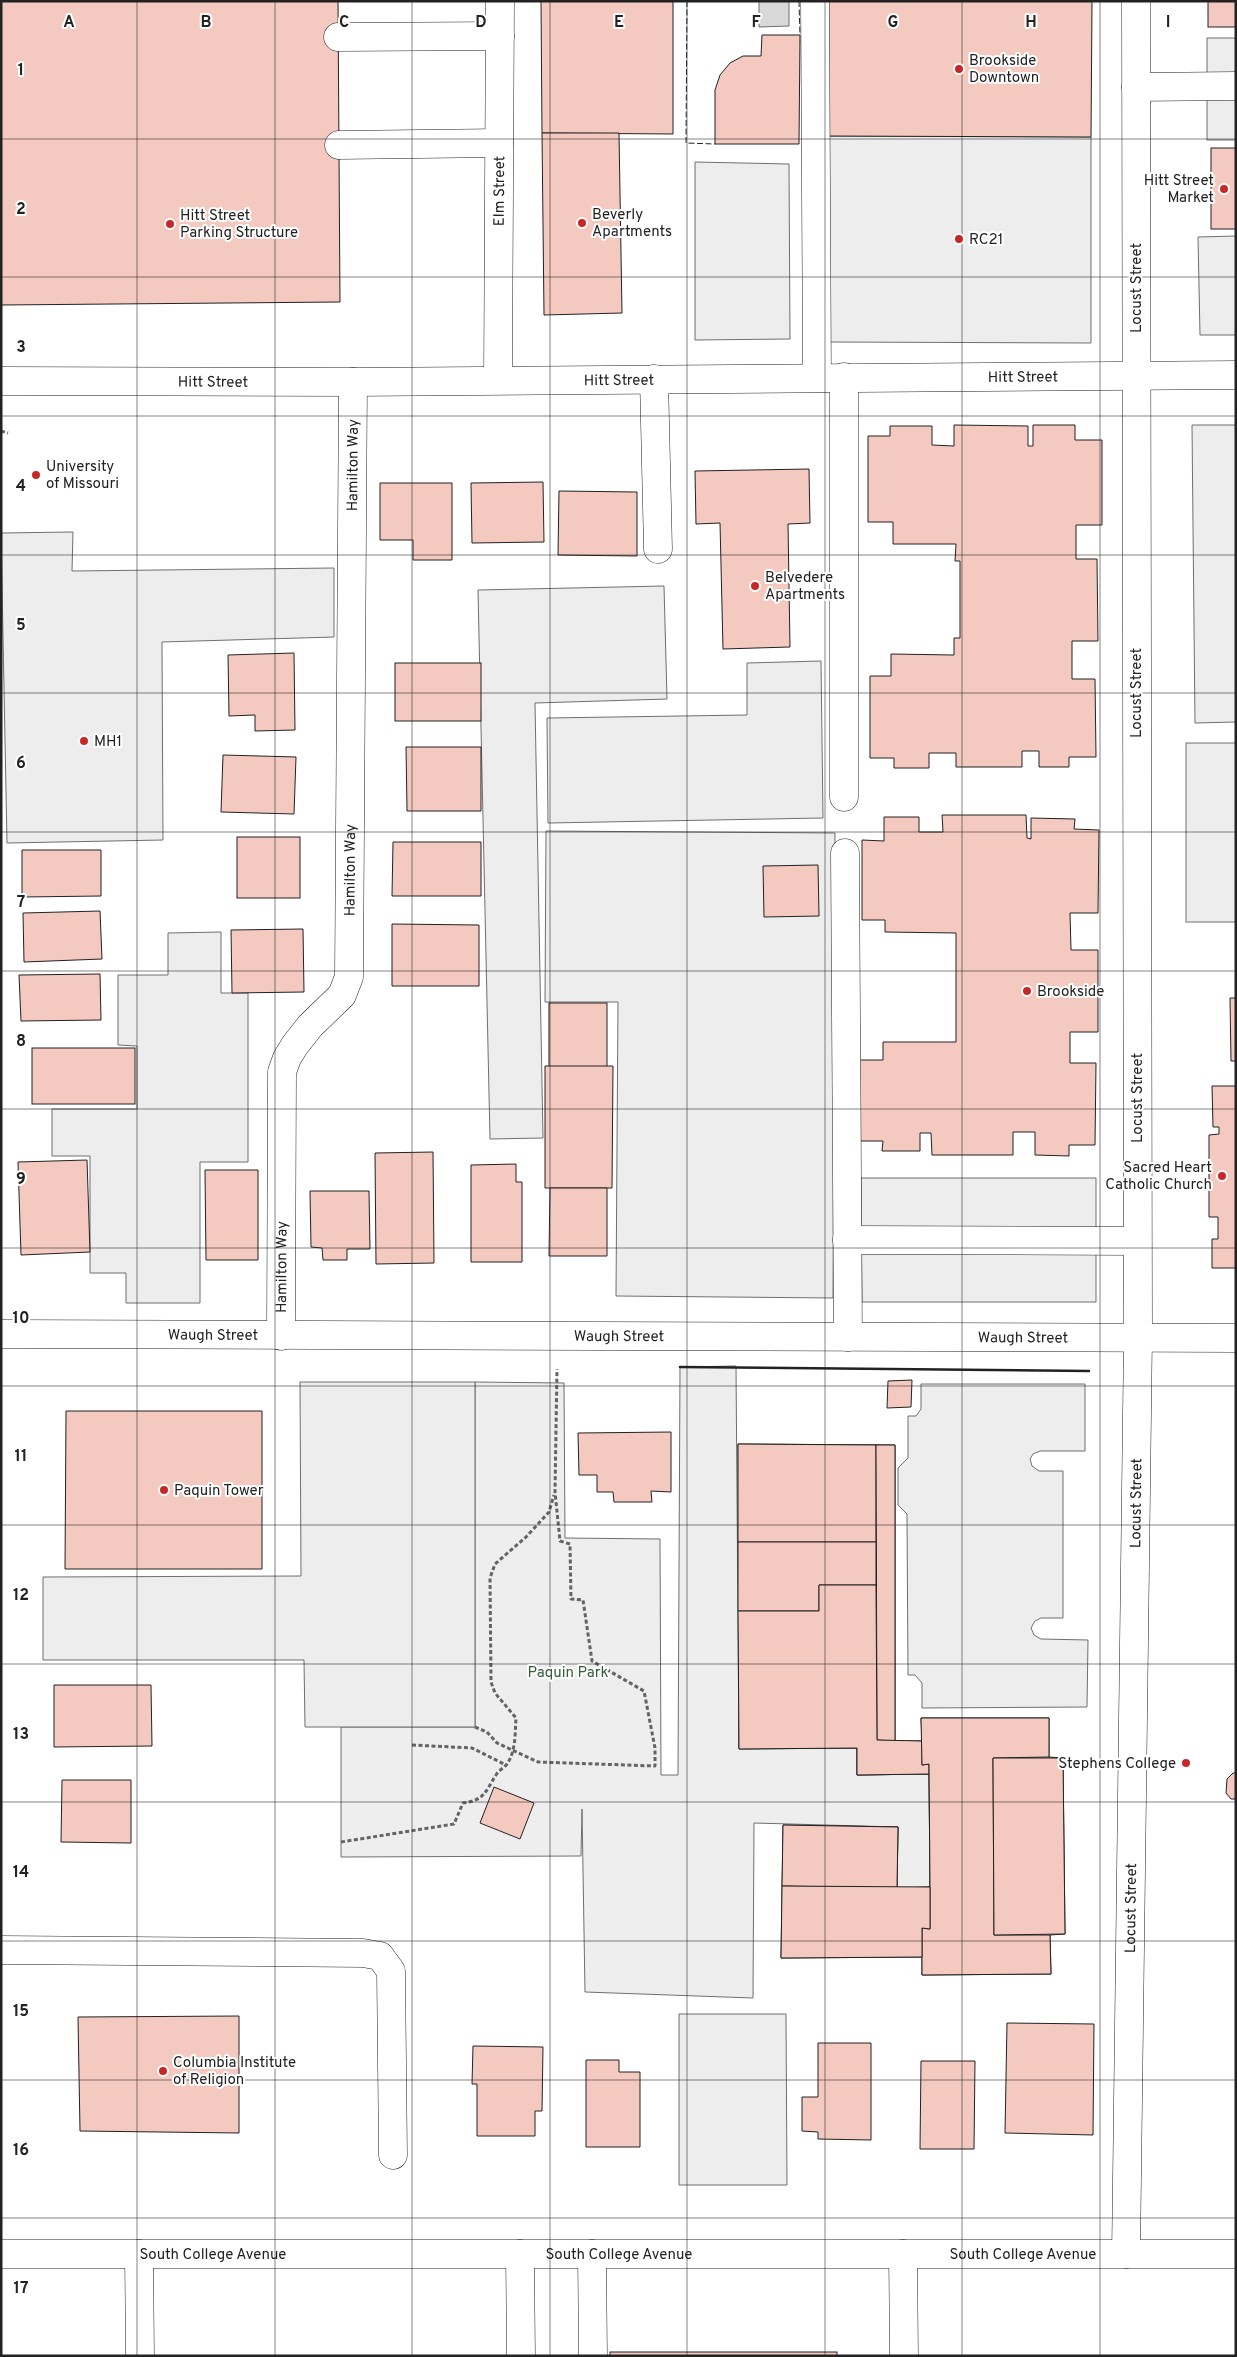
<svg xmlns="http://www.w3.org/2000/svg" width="1237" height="2357" viewBox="0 0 1237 2357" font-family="Overpass,sans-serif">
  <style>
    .green { fill: #eee; stroke: #6f6f6f }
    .parking { fill: #ededed; stroke: #6f6f6f }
    .water { fill: #d9d9d9; stroke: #6f6f6f }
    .building { fill: #f3c9c0; stroke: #222; fill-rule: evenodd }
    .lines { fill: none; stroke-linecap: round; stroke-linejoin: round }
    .minor-casing { stroke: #222; stroke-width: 29 }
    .major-casing { stroke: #222; stroke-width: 29 }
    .path { stroke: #646464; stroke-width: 3; stroke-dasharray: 4 2.5; stroke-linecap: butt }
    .minor { stroke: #fff; stroke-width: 28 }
    .major { stroke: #fff; stroke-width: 28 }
    .fence { stroke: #222; stroke-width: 1; stroke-dasharray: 6 2.5; stroke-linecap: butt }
    .wall { stroke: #222; stroke-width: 2.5 }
    .grid { fill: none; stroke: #222; stroke-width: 1; stroke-opacity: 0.55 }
    .poi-dot { fill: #c62828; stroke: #fff; stroke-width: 2 }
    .labels { text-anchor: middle; stroke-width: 4; stroke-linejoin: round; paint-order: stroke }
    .poi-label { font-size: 15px; fill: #222; stroke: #fff; text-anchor: start }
    .street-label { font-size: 15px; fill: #222; stroke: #fff }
    .park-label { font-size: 15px; fill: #2f5e38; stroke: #fff }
    .grid-label { font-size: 16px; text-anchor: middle; font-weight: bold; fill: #222; stroke: #fff; stroke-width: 4; stroke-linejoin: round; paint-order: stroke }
  </style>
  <rect width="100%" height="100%" fill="#fff"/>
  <polygon class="green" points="736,1366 739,1748 857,1748 857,1775 929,1774 930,1887 897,1888 898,1827 754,1823 753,1998 585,1992 582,1809 581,1856 341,1857 341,1727 475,1727 475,1382 564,1383 565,1538 660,1539 661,1775 678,1775 680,1367"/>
  <g class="parking">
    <rect x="1207" y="38" width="29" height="102"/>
    <polygon points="827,136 1091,137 1091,343 828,342"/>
    <polygon points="695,162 789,164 790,339 695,340"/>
    <polygon points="1236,236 1236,335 1200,335 1198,237"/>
    <polygon points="1192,425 1236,425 1236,722 1195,723"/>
    <polygon points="73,532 72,571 334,568 334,637 162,642 163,840 7,843 1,533"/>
    <polygon points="664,586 667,699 535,703 543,1138 490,1139 478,590"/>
    <polygon points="821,661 823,818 548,823 547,718 747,715 747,663"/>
    <rect x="1186" y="743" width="50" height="179"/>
    <polygon points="546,831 835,833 833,1298 616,1296 618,1002 545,1002"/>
    <polygon points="221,932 221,993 248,993 248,1162 200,1162 200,1303 126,1303 126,1273 90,1273 90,1156 52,1156 52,1109 137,1109 137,1046 118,1045 118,975 168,975 168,933"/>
    <polygon points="861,1178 1096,1178 1096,1302 862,1302"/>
    <polygon points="300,1382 475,1382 475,1727 305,1727 304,1660 43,1660 43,1577 301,1576"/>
    <polygon points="921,1384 1085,1384 1085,1451 1040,1451 1033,1454 1030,1459 1032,1466 1039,1471 1063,1471 1063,1618 1041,1618 1035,1621 1031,1628 1034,1635 1041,1639 1088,1640 1087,1707 922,1708 922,1683 915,1675 908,1675 907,1514 898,1505 898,1468 908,1458 908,1416 916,1416 921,1409"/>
    <polygon points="679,2014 786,2014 787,2185 679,2185"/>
  </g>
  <polygon class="water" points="759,1 789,1 789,26 759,27"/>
  <g class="building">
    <polygon points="1,1 338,1 340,302 1,305"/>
    <polygon points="541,1 673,1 673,134 542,133"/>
    <polygon points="827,1 1092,1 1091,137 827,136"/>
    <rect x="1208" y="1" width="28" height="26"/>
    <polygon points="762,35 800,35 799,144 715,144 715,90 720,75 730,63 743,56 761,56"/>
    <polygon points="542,133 619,133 622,313 544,315"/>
    <rect x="1211" y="148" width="25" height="81"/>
    <polygon points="954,425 1028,426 1028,446 1033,446 1033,425 1075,425 1075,440 1102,440 1102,525 1076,525 1076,559 1097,559 1098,641 1072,641 1072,679 1095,679 1096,757 1069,757 1069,767 1039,767 1039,751 1022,751 1022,767 956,767 956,753 929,753 929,768 894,768 894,758 870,758 870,676 891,676 891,654 954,655 954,638 960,638 960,561 955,561 956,544 893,544 893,522 868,522 868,436 890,436 890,426 932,426 932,445 954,446"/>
    <polygon points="809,469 810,523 788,524 790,647 723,649 720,523 696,524 695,471"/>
    <polygon points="543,482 544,542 472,543 471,483"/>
    <polygon points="380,483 452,483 452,560 413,560 413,540 380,540"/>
    <polygon points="559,491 637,492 637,556 558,555"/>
    <polygon points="294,653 295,730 255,731 255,715 229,716 228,655"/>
    <rect x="395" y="663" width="86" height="58"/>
    <polygon points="406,747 481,747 481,811 407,811"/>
    <polygon points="223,755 296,757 294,814 221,812"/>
    <polygon points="942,815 1026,815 1027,838 1031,839 1031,818 1075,819 1074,829 1099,830 1098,913 1070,913 1071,950 1098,950 1098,1032 1070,1032 1070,1063 1096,1063 1095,1145 1069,1145 1069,1156 1035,1155 1035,1132 1013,1132 1013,1155 932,1155 931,1133 920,1133 920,1151 882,1151 883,1141 857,1141 857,1060 883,1060 883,1042 956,1042 956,933 885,932 885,920 862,920 862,840 884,841 884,817 919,817 919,832 943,832"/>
    <rect x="237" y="837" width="63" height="61"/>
    <polygon points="393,842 481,842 481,896 392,896"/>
    <polygon points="22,850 101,850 101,896 22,897"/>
    <polygon points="818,865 819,916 764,917 763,866"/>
    <polygon points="100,911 102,959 24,962 23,913"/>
    <polygon points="392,924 479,925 479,986 392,986"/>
    <polygon points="303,929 304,992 232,993 231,930"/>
    <polygon points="100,974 101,1020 21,1021 19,975"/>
    <polygon points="1230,998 1236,998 1236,1061 1231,1061"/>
    <rect x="549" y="1003" width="58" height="64"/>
    <rect x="32" y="1048" width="103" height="56"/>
    <polygon points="545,1066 613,1066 612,1188 545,1188"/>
    <polygon points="1212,1086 1236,1086 1236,1268 1212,1268 1212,1239 1218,1239 1218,1217 1209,1217 1209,1135 1219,1134 1219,1127 1213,1127"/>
    <polygon points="433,1152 434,1263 376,1264 375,1153"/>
    <polygon points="87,1160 90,1252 21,1255 18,1162"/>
    <polygon points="516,1164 516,1182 522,1182 522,1262 471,1262 471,1165"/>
    <polygon points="205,1170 258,1170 258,1260 206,1260"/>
    <polygon points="550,1188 607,1188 607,1256 549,1256"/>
    <polygon points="310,1191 369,1191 370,1249 347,1249 347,1260 323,1260 322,1248 311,1247"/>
    <polygon points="912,1380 911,1407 887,1408 888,1381"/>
    <polygon points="66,1411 262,1411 262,1569 65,1569"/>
    <polygon points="671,1432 671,1492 651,1491 652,1502 614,1502 613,1492 597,1492 597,1475 579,1475 578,1433"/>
    <path d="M738,1444L895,1445V1741H922L921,1718H1049V1757L1063,1758L1065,1934L1050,1935L1051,1974L922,1975V1957L781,1958L783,1825L898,1827L897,1888L930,1887L929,1774L857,1775V1748L739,1749ZM876,1445L877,1740L876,1542Z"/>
    <polygon points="738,1444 876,1445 876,1542 738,1542"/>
    <polygon points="876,1445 895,1445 895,1741 877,1740"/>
    <polygon points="738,1542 876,1542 876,1585 819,1585 819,1611 738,1611"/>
    <polygon points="819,1585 876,1585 877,1740 922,1741 922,1765 929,1764 929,1774 857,1775 857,1748 739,1749 738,1611 819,1611"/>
    <polygon points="54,1685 151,1685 152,1746 54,1747"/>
    <polygon points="921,1718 1049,1718 1049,1757 993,1758 994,1935 1050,1935 1051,1974 922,1975 922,1928 930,1929 930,1887 929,1764 922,1765"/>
    <polygon points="993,1758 1063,1758 1065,1934 994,1935"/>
    <polygon points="1233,1773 1236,1773 1236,1799 1231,1799 1226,1793 1227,1779"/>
    <polygon points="62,1780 131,1780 131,1843 61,1842"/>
    <polygon points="494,1787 534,1803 520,1839 480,1823"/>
    <polygon points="783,1825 898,1827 897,1888 782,1886"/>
    <polygon points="782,1886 930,1887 930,1929 922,1928 922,1957 781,1958"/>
    <polygon points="239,2016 239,2133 80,2131 78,2017"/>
    <polygon points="1007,2023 1094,2024 1093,2135 1005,2133"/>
    <polygon points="818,2043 871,2043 871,2140 818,2139 818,2132 802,2131 802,2097 818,2097"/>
    <polygon points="473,2046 543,2047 542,2111 535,2111 535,2136 477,2136 477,2084 472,2084"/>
    <polygon points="586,2060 619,2060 619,2072 640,2072 640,2147 586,2147"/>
    <polygon points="921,2061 975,2061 974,2149 920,2149"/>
    <rect x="610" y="2352" width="227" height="4"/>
  </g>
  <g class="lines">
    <g class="minor-casing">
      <g id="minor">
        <polyline points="815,1 817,377"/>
        <polyline points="338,37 500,36"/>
        <polyline points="1136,87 1236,86"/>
        <polyline points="339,145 499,143"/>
        <polyline points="844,377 844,797"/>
        <polyline points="654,379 658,549"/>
        <path id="s1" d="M498,380L500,1"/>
        <path id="s2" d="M1,381L353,382L1236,375"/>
        <polyline points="845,853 848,1337"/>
        <polyline points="847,1240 1137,1241"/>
        <path id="s3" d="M1,1334L1236,1338"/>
        <path id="s4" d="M281,1336L282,1072L287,1058L295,1045L310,1026L342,995L349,977L353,382"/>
        <polyline points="1,1950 363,1953 380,1956 391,1971 393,2155"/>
        <polyline points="139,2254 140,2356"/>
        <polyline points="520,2254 521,2356"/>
        <polyline points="592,2254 593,2356"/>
        <polyline points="903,2254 904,2356"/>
        <path id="s5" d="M1126,2254L1138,1337L1136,1"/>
      </g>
    </g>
    <g class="major-casing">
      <g id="major">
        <path id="s6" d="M1,2254H1236"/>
      </g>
    </g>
    <g class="path">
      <polyline points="1,431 8,433"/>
      <polyline points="475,1727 487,1732 497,1743 538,1762 655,1766 655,1748 644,1691 592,1661 583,1600 571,1599 570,1544 560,1541 555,1492 557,1369"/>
      <polyline points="412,1745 472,1748 506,1765"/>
      <path d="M341,1842L454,1824L463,1803C485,1800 485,1792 496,1775C499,1770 504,1768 507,1764C516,1751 515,1733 516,1718L495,1693L491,1682L490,1578L495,1564L526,1537L549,1512L554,1495"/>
    </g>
    <use href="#minor" class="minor"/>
    <use href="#major" class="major"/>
    <g class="fence">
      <polyline points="687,1 686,143 715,144"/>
      <polyline points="799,1 800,35"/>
    </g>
    <polyline class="wall" points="680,1367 1089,1371"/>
  </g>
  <path class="grid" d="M137,1V2356M275,1V2356M412,1V2356M550,1V2356M687,1V2356M825,1V2356M962,1V2356M1100,1V2356M1,139H1236M1,277H1236M1,416H1236M1,555H1236M1,693H1236M1,832H1236M1,971H1236M1,1109H1236M1,1248H1236M1,1386H1236M1,1525H1236M1,1664H1236M1,1802H1236M1,1941H1236M1,2080H1236M1,2218H1236"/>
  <g class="poi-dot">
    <circle cx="959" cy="69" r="5"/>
    <circle cx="1224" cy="189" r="5"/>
    <circle cx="582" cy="223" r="5"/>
    <circle cx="170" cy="224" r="5"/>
    <circle cx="959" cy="239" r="5"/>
    <circle cx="36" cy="475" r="5"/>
    <circle cx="755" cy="586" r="5"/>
    <circle cx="84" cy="741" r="5"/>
    <circle cx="1027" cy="991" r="5"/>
    <circle cx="1222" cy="1176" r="5"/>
    <circle cx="164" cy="1490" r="5"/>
    <circle cx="1186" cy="1763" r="5"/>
    <circle cx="163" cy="2071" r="5"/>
  </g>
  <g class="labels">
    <g class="poi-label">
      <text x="969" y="65">Brookside<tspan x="969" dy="17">Downtown</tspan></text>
      <text x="1214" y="185" text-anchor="end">Hitt Street<tspan x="1214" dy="17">Market</tspan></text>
      <text x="592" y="219">Beverly<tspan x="592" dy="17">Apartments</tspan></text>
      <text x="180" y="220">Hitt Street<tspan x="180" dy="17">Parking Structure</tspan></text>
      <text x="969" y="244">RC21</text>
      <text x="46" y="471">University<tspan x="46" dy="17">of Missouri</tspan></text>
      <text x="765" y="582">Belvedere<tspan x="765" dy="17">Apartments</tspan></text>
      <text x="94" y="746">MH1</text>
      <text x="1037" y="996">Brookside</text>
      <text x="1212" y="1172" text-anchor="end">Sacred Heart<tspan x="1212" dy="17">Catholic Church</tspan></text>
      <text x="174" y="1495">Paquin Tower</text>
      <text x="1176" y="1768" text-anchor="end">Stephens College</text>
      <text x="173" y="2067">Columbia Institute<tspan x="173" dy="17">of Religion</tspan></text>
    </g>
    <g class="street-label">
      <text dy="5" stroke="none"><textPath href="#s1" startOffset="189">Elm Street</textPath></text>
      <text transform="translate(1136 288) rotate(-90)" y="5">Locust Street</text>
      <text dy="5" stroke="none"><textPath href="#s2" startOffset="1022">Hitt Street</textPath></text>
      <text dy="5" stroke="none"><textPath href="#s2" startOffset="618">Hitt Street</textPath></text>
      <text dy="5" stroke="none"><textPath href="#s2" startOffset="212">Hitt Street</textPath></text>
      <text dy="5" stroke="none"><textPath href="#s4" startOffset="894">Hamilton Way</textPath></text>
      <text transform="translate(1136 693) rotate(-90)" y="5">Locust Street</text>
      <text dy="5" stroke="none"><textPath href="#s4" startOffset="489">Hamilton Way</textPath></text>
      <text transform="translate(1137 1098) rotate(-90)" y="5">Locust Street</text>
      <text dy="5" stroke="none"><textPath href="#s4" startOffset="69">Hamilton Way</textPath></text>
      <text dy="5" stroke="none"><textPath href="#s3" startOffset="212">Waugh Street</textPath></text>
      <text dy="5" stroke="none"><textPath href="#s3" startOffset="618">Waugh Street</textPath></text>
      <text dy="5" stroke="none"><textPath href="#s3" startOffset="1022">Waugh Street</textPath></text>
      <text dy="5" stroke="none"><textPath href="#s5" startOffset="751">Locust Street</textPath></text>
      <text dy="5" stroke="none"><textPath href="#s5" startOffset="346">Locust Street</textPath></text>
      <text dy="5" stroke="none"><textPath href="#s6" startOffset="212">South College Avenue</textPath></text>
      <text dy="5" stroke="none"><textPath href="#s6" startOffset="618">South College Avenue</textPath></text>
      <text dy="5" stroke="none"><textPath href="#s6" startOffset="1022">South College Avenue</textPath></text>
    </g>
    <g class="park-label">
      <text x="568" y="1677">Paquin Park</text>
    </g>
  </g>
  <g class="grid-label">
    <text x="69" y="27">A</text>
    <text x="206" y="27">B</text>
    <text x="344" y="27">C</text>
    <text x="481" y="27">D</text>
    <text x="619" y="27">E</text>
    <text x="756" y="27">F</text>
    <text x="893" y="27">G</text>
    <text x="1031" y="27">H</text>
    <text x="1168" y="27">I</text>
    <text x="21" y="75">1</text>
    <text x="21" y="214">2</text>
    <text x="21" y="352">3</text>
    <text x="21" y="491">4</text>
    <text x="21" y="630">5</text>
    <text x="21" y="768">6</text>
    <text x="21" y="907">7</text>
    <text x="21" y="1046">8</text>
    <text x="21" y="1184">9</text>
    <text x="21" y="1323">10</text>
    <text x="21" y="1461">11</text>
    <text x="21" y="1600">12</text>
    <text x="21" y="1739">13</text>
    <text x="21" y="1877">14</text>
    <text x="21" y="2016">15</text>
    <text x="21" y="2155">16</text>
    <text x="21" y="2293">17</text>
  </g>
  <rect width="1237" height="2357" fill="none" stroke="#222222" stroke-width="5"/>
</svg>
